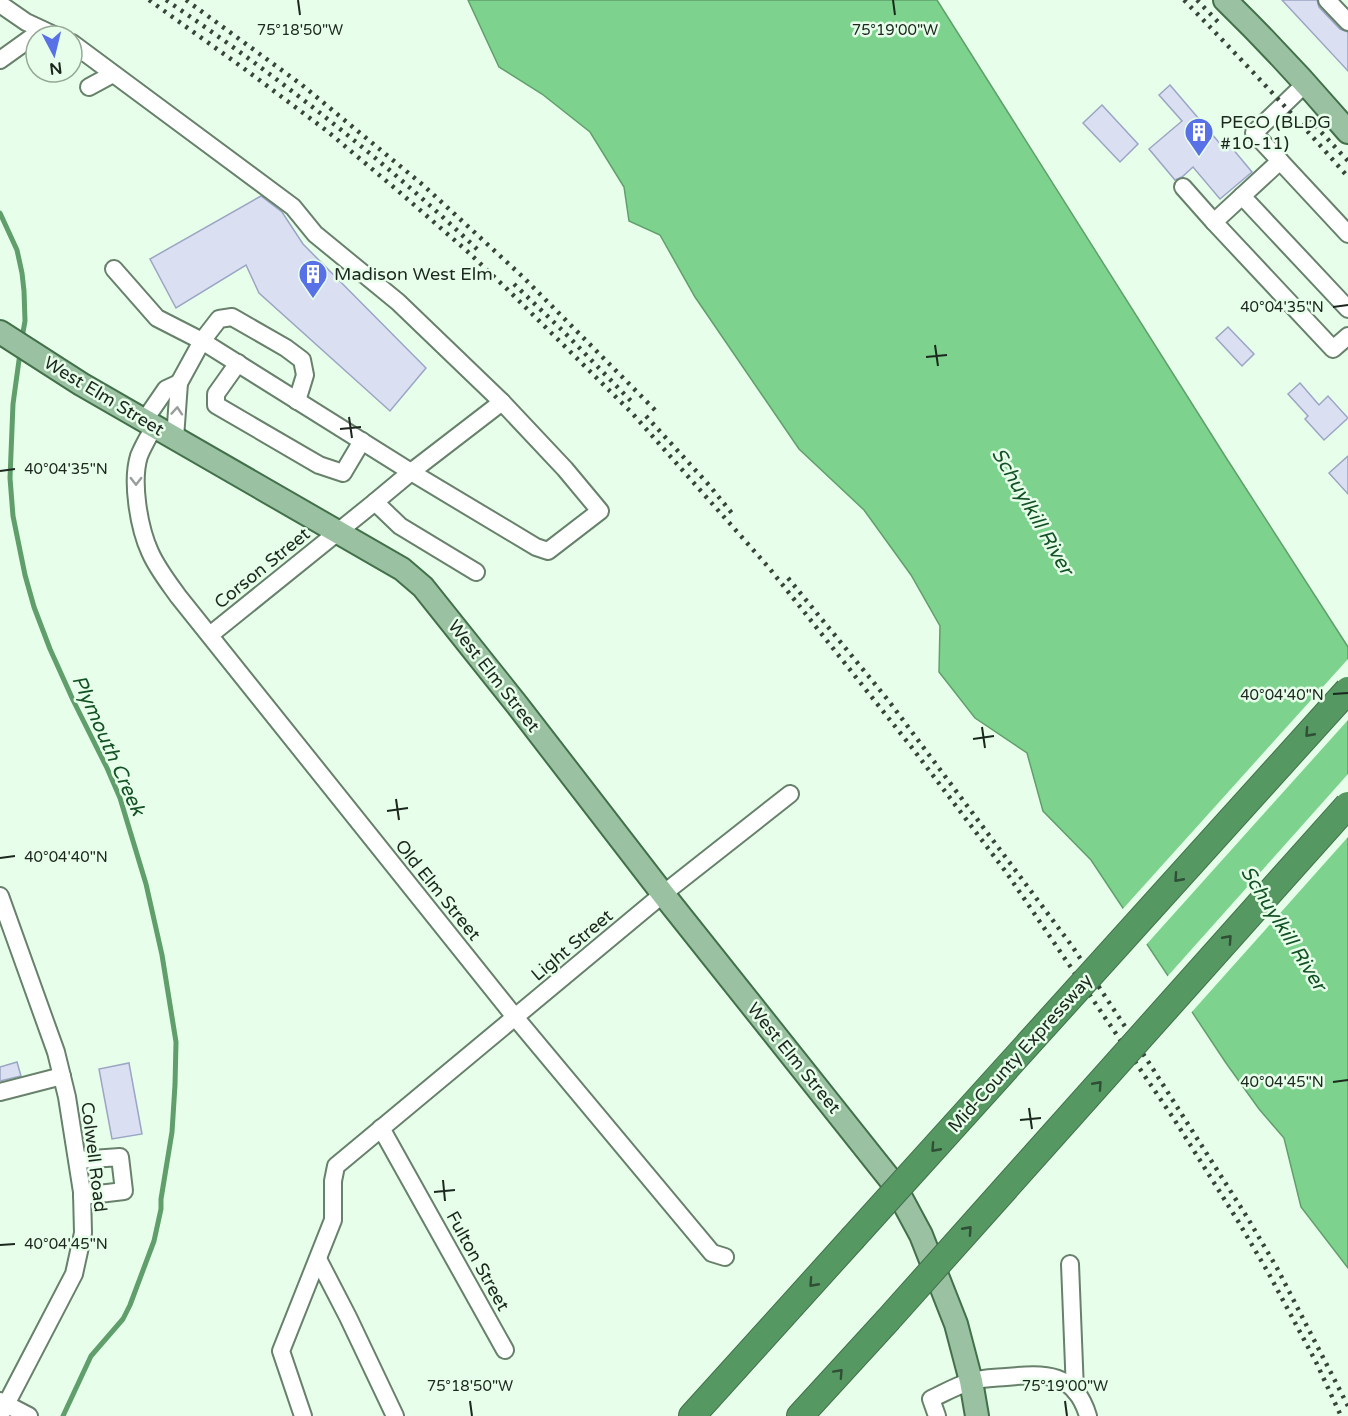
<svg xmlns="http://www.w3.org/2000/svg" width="1348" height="1416" viewBox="0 0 1348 1416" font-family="'Varela Round',sans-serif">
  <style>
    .water { fill: #7dd38d; stroke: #609f6c; stroke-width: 1.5 }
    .pier { fill: #e7ffea }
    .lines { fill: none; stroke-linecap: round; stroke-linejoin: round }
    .stream { stroke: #609f6c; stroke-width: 5 }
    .building { fill: #dae0f2; stroke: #9ba5c4; stroke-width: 1.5 }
    .minor-casing { stroke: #67816b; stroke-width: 20 }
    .major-casing { stroke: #42704a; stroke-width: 26 }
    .highway-casing { stroke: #42704a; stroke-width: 28 }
    .minor { stroke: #fff; stroke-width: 16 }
    .major { stroke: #9ac1a1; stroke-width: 22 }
    .highway { stroke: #569862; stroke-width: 26 }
    .rail { stroke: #38453a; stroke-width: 4.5; stroke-dasharray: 3 6; stroke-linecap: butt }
    .highway-bridge-casing { stroke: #42704a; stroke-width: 28; stroke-linecap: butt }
    .highway-bridge { stroke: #569862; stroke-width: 26 }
    .oneway { stroke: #999e9a }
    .oneway2 { stroke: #304f36 }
    .ticks { fill: none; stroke: #1c271e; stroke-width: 2 }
    .labels { text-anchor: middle; stroke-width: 5; stroke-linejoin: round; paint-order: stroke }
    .poi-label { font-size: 18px; fill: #1c271e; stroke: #e7ffea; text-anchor: start }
    .street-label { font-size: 18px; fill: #1c271e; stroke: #e7ffea }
    .water-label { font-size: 20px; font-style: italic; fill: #145125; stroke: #e7ffea }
    .ticks-label { font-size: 15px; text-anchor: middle; fill: #1c271e; stroke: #e7ffea; stroke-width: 5; stroke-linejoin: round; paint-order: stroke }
  </style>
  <rect width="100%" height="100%" fill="#e7ffea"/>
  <polygon class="water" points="468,0 937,0 1225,456 1348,647 1348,1268 1301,1207 1284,1138 1259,1109 1226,1063 1091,860 1043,811 1027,753 975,718 939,672 940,626 911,575 864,510 799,449 695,297 660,235 629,221 624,187 590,132 542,94 499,67"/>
  <g class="pier">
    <polygon points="1348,659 1348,720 1145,946 1121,911"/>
    <polygon points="1348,774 1348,837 1190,1014 1166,978"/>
  </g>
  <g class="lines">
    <g class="stream">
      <polyline points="0,213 17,250 22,273 24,291 25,321 22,338"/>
      <polyline points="20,353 13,404 10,478 13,516 25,575 34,607 50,649 73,700 107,768 120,798 146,884 162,955 176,1042 175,1085 172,1132 161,1199 161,1209 154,1241 130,1305 123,1319 91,1356 63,1416"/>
    </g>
  </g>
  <g class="building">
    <polygon points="1282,0 1317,0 1319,7 1340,29 1348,32 1348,71"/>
    <polygon points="1170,85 1222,146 1227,142 1252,172 1220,199 1193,167 1182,177 1175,180 1149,149 1182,121 1159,95"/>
    <polygon points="1102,105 1138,144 1120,162 1083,123"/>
    <polygon points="261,196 282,212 303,244 426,368 390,411 259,293 246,265 176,308 150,259"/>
    <polygon points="1228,327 1254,354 1242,366 1216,338"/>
    <polygon points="1300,383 1319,405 1328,396 1348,418 1324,440 1305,419 1308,416 1288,394"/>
    <polygon points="1348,456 1348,494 1329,473"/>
    <polygon points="17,1062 21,1076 0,1081 0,1067"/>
    <polygon points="129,1063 142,1134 112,1139 99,1069"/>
  </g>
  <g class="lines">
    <g class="minor-casing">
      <g id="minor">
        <polyline points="1327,0 1348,22"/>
        <polyline points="0,4 26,22 56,36"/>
        <polyline points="72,43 293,207 315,234 398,302 502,402 565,469 600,511 548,551 536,547 411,472 202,341 157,318 114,269"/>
        <polyline points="0,60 42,30"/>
        <polyline points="1306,83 1254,133 1348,234"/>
        <polyline points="89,87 113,74"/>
        <polyline points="1183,187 1214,222 1280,161"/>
        <polyline points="1242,196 1348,309"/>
        <polyline points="1214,222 1333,349 1348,336"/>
        <polyline points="238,363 216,394 216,405 319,465 343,473 362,441"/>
        <polyline points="144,421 166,389 179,383"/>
        <path d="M154,427C149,436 143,446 139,456C131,482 139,528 150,552C157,568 168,582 178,596L515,1017L712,1253L725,1257"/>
        <polyline points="175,438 179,383 202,341 219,319 232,317 286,348 302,360 305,375 297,401"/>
        <polyline points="375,502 411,472 502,402"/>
        <polyline points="210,635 375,502 400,526 476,572"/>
        <polyline points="0,896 56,1052 67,1097 82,1192 83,1233 74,1274 0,1416"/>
        <polyline points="0,1092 62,1076"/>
        <polyline points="381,1128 505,1350"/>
        <polyline points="78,1160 120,1157 124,1191 82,1196"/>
        <polyline points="318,1259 348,1317 395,1416"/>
        <polyline points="1070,1264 1075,1391"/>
        <polyline points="0,1401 29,1416"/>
        <polyline points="303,1416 281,1351 333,1220 333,1181 336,1166 663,894 790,794"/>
        <path d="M937,1416L931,1399C944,1393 956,1386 969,1382C980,1378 994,1378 1006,1377C1045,1373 1075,1372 1088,1416"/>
      </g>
    </g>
    <g class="major-casing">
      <g id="major">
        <path d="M1225,0C1268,42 1309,86 1348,132"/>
        <polyline points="0,332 81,384 402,569 423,587 518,706 663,894 893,1183 921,1235 956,1324 971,1381 977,1416"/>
      </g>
    </g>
    <g class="highway-casing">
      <g id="highway">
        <polyline points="692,1416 852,1239"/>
        <polyline points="800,1416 887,1321"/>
      </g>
    </g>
    <use href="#minor" class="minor"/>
    <use href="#major" class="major"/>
    <use href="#highway" class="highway"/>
    <g class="rail">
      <polyline points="149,0 246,70 327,131 397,190 467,251 507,289 632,413 770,569 913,749 1006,872 1174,1119 1238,1221 1269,1274 1316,1362 1341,1416"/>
      <path d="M166,0C276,75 383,159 479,251"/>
      <polyline points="186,0 302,85 423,185 523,277 656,411"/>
      <path d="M1184,0C1240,58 1295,116 1348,177"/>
      <polyline points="1197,0 1221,25"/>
      <polyline points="1309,119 1348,161"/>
      <polyline points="514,284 564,332 631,401"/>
      <polyline points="646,416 709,485 735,517"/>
      <polyline points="788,578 888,700 1072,946 1153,1069 1247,1217 1277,1268 1348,1406"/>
    </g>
    <g class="highway-bridge-casing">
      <g id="highway-bridge">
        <polyline points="852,1239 1348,690"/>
        <polyline points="887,1321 1348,805"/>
      </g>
    </g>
    <use href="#highway-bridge" class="highway-bridge"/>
  </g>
  <defs><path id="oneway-chevron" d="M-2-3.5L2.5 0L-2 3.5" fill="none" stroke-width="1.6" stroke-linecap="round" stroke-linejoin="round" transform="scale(1.5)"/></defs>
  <g class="oneway">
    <use href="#oneway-chevron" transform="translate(177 411) rotate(-86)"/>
    <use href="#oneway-chevron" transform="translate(136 481) rotate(90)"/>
  </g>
  <g class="oneway2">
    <use href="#oneway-chevron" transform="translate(1309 733) rotate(132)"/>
    <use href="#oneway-chevron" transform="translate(1178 878) rotate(132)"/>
    <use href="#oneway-chevron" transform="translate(1228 939) rotate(-48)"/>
    <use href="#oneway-chevron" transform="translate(1098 1085) rotate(-48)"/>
    <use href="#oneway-chevron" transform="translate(935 1148) rotate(132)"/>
    <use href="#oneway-chevron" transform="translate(968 1230) rotate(-48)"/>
    <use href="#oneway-chevron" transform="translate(813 1283) rotate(132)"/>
    <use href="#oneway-chevron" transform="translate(839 1373) rotate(-47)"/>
  </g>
  <path class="ticks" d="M298,0L300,15M893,0L895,15M1333,307L1348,305M935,345L938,366M926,357L947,355M349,417L352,438M340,429L361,427M0,471L15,469M1333,694L1348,693M982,727L985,748M973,739L994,736M396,799L399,820M387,811L408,808M0,858L15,856M1333,1082L1348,1080M1029,1108L1032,1129M1020,1120L1041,1118M443,1180L445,1201M434,1192L455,1190M0,1245L15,1244M470,1401L472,1416M1065,1401L1067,1416"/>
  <defs>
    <g id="building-pin" transform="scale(1.5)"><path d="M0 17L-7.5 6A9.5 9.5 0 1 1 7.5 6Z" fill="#5871e7" stroke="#e7ffea"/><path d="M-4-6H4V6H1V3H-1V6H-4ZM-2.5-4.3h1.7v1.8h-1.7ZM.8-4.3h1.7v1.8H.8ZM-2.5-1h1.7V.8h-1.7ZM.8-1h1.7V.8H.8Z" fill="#fff"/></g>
  </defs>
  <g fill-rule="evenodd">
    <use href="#building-pin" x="1199" y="132"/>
    <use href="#building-pin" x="313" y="274"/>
  </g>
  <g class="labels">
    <g class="poi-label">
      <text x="1220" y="128">PECO (BLDG<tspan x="1220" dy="21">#10-11)</tspan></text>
      <text x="334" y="280">Madison West Elm</text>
    </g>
    <g class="street-label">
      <text transform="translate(104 396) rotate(31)" y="6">West Elm Street</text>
      <text transform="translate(262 568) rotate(-39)" y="6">Corson Street</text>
      <text transform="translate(494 676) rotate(52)" y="6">West Elm Street</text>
      <text transform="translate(438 890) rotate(51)" y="6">Old Elm Street</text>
      <text transform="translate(572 945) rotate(-40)" y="6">Light Street</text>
      <text transform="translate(1020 1053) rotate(-48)" y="6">Mid-County Expressway</text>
      <text transform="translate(794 1058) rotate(51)" y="6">West Elm Street</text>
      <text transform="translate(94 1157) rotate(83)" y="6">Colwell Road</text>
      <text transform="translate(478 1261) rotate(61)" y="6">Fulton Street</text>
    </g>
    <g class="water-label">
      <text transform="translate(1033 511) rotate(60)" y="7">Schuylkill River</text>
      <text transform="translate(109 745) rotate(66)" y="7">Plymouth Creek</text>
      <text transform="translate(1284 928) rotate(58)" y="7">Schuylkill River</text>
    </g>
  </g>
  <g class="ticks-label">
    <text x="300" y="35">75°18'50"W</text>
    <text x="895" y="35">75°19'00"W</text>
    <text x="1282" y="312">40°04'35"N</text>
    <text x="66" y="474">40°04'35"N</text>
    <text x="1282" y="700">40°04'40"N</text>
    <text x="66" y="862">40°04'40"N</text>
    <text x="1282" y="1087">40°04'45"N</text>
    <text x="66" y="1249">40°04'45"N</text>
    <text x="470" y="1391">75°18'50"W</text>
    <text x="1065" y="1391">75°19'00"W</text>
  </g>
  <g transform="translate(54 54) rotate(173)"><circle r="28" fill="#e7ffea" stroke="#96a998" stroke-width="1.5"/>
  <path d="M0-4.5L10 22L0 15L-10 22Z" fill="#5871e7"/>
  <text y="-9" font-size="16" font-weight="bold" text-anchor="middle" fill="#1c271e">N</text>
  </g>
</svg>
